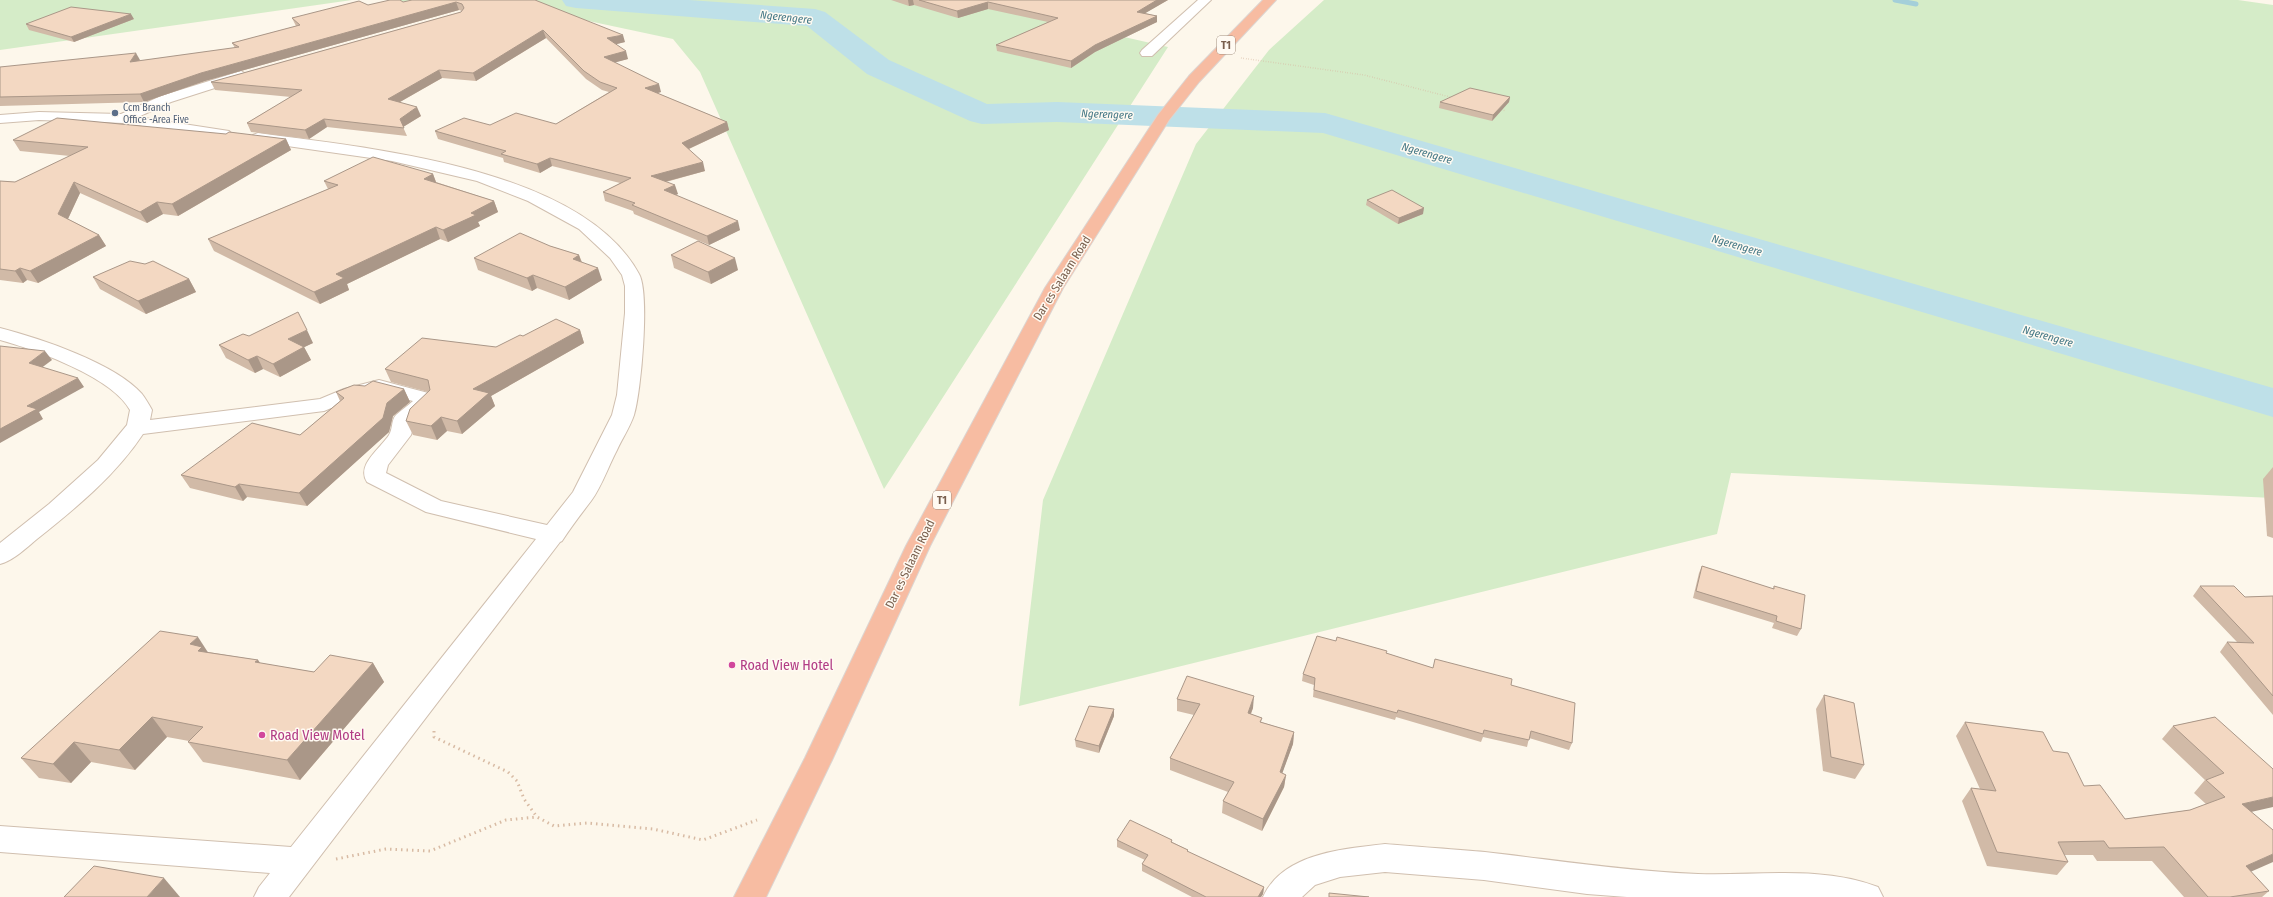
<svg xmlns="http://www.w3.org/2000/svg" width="2273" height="897" viewBox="0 0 2273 897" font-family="'Fira Sans Condensed',sans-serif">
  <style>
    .green { fill: #d5ecc8 }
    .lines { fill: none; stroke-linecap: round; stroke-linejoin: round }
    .stream { stroke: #a4cfd9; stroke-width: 5 }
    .river { fill: #bee0e8; fill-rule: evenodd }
    .street-casing { stroke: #d0bfaf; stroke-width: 2 }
    .highway-casing { stroke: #dcd5d1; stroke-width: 2 }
    .path-far1 { stroke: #d8bba4; stroke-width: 1.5; stroke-dasharray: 0.5 2; stroke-linecap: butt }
    .path { stroke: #d8bba4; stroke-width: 3; stroke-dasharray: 1.5 4; stroke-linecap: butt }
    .street { fill: #fff; fill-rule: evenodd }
    .highway { fill: #f7bca2; fill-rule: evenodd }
    .wall { fill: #d1baa7 }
    .shaded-wall { fill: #aa9788 }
    .building { fill: #f3d8c2; stroke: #aa9788 }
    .service-dot { fill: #5c6f8a; stroke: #fffaf2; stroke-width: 1.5 }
    .hotel-dot { fill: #d1479c; stroke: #fffaf2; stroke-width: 1.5 }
    .labels { text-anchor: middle; stroke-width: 3; stroke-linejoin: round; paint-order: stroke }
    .far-service-label { font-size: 10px; fill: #4e5e75; stroke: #fffaf2; text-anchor: start }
    .far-water-label { font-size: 11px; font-style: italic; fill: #437785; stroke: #fffaf2 }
    .shield { fill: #fffaf2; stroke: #a18e7e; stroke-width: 1 }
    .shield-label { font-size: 11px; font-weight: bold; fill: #795f4d }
    .street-label { font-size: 12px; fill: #795f4d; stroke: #fffaf2 }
    .near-hotel-label { font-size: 14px; fill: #b23c85; stroke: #fffaf2; text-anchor: start }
  </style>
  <rect width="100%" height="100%" fill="#fdf7eb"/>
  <g class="green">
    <polygon points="0,0 352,0 0,50"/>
    <polygon points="386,0 963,0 1168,47 884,489 700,72 673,39 523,7 467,8"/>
    <polygon points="1324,0 2238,0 2273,5 2273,498 1731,473 1717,534 1019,706 1043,500 1196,144 1269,50"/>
  </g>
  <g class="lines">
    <polyline class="stream" points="1895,0 1916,4"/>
    <polygon class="river" points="562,0 689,0 815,9 825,12 889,60 987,104 1057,102 1325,113 2273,388 2273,417 1323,133 1057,122 982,124 970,121 867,74 807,26 576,8 566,6"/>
    <g class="street-casing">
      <g id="street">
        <polygon points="1198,0 1211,0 1152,56 1142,56 1140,53 1142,50"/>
        <polygon points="241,71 248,75 246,78 171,102 138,117 229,131 232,134 229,137 224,139 124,123 39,120 0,123 0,115 39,112 121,114 161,96"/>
        <path d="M258,133C367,148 581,167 639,274C650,293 641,393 634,415C630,427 622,439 617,450C608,467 602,486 591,501C581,514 571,527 562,541L560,542L289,897H254L259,887L270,873L0,852V826L291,847L536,539L426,512L367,482C356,465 380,449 389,435C393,429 391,420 396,415C401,410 408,406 413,401L379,392L358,397L324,411L143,434C116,475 76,508 37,539C26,548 14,560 0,564V543L49,504L98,460L127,425L130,410C112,377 36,350 0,340V328C39,338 115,363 142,394C146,399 149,405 152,410L150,420L320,399L344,389L379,380L432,394L435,402L415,421L411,435L388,465L386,473L441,501L547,525L573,492L612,415L617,395L625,313V286L622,275L610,258L579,229L528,201L477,181L392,161L253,141L250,138L253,135Z"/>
        <path d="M1385,844C1418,847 1452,849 1485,852C1556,860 1626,871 1698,874C1758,876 1821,865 1878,887L1883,897H1627L1587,894L1484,880L1385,872L1340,877L1315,885L1302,897H1263C1283,853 1343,849 1385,844Z"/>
      </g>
    </g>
    <g class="highway-casing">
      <polygon id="highway" points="1263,0 1276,0 1199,82 1169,120 1063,288 930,546 832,760 766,897 734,897 805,758 906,546 1045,288 1158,115 1189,76"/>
    </g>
    <g class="path-far1">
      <polyline points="1241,58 1364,75 1454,98"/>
      <polyline points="1499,109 1506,111"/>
    </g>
    <g class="path">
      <polyline points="434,731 434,737 508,772 517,781 524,799 537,817 554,826 587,823 653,829 703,840 757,820"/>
      <polyline points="336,859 386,849 430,851 506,820 537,817"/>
    </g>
    <use href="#street" class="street"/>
    <use href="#highway" class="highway"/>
  </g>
  <g class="wall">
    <polygon points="535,0 625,42 616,44 628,59 615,62 661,92 657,93 727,122 729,130 689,149 705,171 666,182 678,194 675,195 740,230 709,245 634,214 633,211 605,201 603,192 620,183 552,166 540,173 504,162 503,158 438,139 435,131 490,125 556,124 609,92 602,90 586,79 546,38 476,81 442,78 400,102 421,116 403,127 407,136 327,127 309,139 251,132 247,123 291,97 215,90 211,82 461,12 462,11 459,10 205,81 144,102 0,106 0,67 139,61 235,48 232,43 296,26 292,18 368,5 403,2"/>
    <polygon points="891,0 1168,0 1145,13 1157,16 1157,22 1095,52 1071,68 997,51 996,45 1048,22 988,9 958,18 914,5 909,6"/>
    <polygon points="134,19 74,42 29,30 26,24"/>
    <polygon points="1510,97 1509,102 1492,121 1439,108 1440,102"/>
    <polygon points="226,134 286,139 291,150 178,216 163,214 147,223 80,193 68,219 99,235 106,246 38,283 27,280 23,283 0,280 0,181 15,182 70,156 20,151 13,140"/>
    <polygon points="433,174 436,182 494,201 498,212 478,222 480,226 448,242 440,239 347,284 349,290 320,304 214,251 208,239 328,189 324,181"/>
    <polygon points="1367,200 1423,214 1398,224 1366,205"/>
    <polygon points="550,246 579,255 582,262 602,280 569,300 537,288 532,291 478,270 474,258"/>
    <polygon points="671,255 738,270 711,284 674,268"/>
    <polygon points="93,277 189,279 196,292 146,314 100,289"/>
    <polygon points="580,330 584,343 491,396 495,406 462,434 447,431 437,440 413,435 406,421 428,392 391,382 385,369 496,347 523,336"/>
    <polygon points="249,336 313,343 304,347 311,360 280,377 263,369 255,373 226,358 219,345"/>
    <polygon points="365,386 404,389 410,402 393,416 389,432 307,506 247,497 243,501 190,488 181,475 300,435 340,401 336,392"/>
    <polygon points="2273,467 2273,538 2267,536 2263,479"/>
    <polygon points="1702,566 1773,589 1774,586 1801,629 1797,636 1772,628 1774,623 1693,598 1699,573"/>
    <polygon points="2200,586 2245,597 2273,596 2273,715 2220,652 2227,642 2237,642 2193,596"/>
    <polygon points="1336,641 1386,653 1433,668 1511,685 1572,743 1569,750 1529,738 1527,747 1483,737 1481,742 1396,717 1395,720 1313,697 1314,685 1302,681 1303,674"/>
    <polygon points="208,652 258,660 260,663 314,672 373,663 384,682 300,780 203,762 188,742 189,741 167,737 135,770 91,762 71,783 39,778 21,758"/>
    <polygon points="1824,695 1864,765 1855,779 1823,771 1816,709"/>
    <polygon points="1177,699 1253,708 1251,714 1262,718 1261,722 1294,732 1293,744 1282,773 1286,775 1284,787 1262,831 1222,813 1223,801 1228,792 1170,770 1170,758 1194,715 1177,711"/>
    <polygon points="1114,709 1114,716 1099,753 1076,747 1075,740"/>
    <polygon points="2215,717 2252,812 2251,872 2269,891 2262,897 2184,897 2152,861 2097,861 2093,855 2064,855 2068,862 2057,875 1987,866 1962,801 1971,788 1980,789 1956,736 1965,722 2053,751 2084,786 2125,819 2190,810 2206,804 2194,793 2205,780 2162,739 2173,726"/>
    <polygon points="1117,840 1172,840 1172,842 1188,850 1188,852 1264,887 1263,894 1261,897 1192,897 1142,871 1142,864 1145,860 1117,847"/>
  </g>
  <g class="shaded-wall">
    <polygon points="908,0 913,0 914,5 909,6"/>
    <polygon points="1157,0 1168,0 1137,18 1137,12"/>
    <polygon points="456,2 459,10 205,81 144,102 140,94 201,73"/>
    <polygon points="988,2 988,9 958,18 957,11"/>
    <polygon points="131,14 134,19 74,42 71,37"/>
    <polygon points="1157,16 1157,22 1095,52 1071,68 1071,61 1095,45"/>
    <polygon points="543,30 546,38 476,81 473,73"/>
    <polygon points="623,35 625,42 609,46 607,38"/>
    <polygon points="626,51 628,59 606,65 604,57"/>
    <polygon points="136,53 140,60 134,70 130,62"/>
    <polygon points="439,70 442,78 391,107 388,99"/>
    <polygon points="659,84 661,92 648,96 645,88"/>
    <polygon points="1510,97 1509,102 1492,121 1493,115"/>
    <polygon points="417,107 421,116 403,127 400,119"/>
    <polygon points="324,119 327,127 309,139 305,130"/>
    <polygon points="727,122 729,130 684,151 682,143"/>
    <polygon points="286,139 291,150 178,216 172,204"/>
    <polygon points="550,158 552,166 540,173 537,164"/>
    <polygon points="703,162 705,171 653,185 651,176"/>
    <polygon points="433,174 437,185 424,179"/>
    <polygon points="74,182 80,193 65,225 58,214"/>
    <polygon points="675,185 678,194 667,199 664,190"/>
    <polygon points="494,201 498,212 478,222 480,226 448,242 443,230 471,213"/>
    <polygon points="157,202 163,214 147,223 140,212"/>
    <polygon points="1424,208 1423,214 1398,224 1399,218"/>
    <polygon points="738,221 740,230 709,245 707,236"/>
    <polygon points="436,227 440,239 347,284 349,290 320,304 314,292 336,274"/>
    <polygon points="99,235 106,246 38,283 30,271"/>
    <polygon points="579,255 583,267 573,259"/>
    <polygon points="735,258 738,270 711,284 708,272"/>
    <polygon points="20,268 27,280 23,283 15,271"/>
    <polygon points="598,268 602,280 569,300 565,287"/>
    <polygon points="533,275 537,288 532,291 527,278"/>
    <polygon points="189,279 196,292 146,314 138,301"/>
    <polygon points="307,330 313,343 294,352 288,339"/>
    <polygon points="580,330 584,343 491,396 495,406 462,434 457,421 473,389"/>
    <polygon points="304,347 311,360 280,377 273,364"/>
    <polygon points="45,351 52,360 36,372 29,363"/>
    <polygon points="257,356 263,369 255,373 248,360"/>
    <polygon points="78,378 84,387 39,412 43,419 0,443 0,429 27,406"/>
    <polygon points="404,389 410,402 393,416 389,432 307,506 299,493 387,403"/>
    <polygon points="441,417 447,431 437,440 431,426"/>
    <polygon points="239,484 247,497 243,501 235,487"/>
    <polygon points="198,637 211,657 216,666 190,644"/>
    <polygon points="258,660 271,679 255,662"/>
    <polygon points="373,663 384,682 300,780 287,760"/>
    <polygon points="1254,696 1253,708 1246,725 1248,713"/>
    <polygon points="1114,709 1114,716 1099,753 1099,746"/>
    <polygon points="152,717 167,737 135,770 119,750"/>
    <polygon points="1294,732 1293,744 1278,785 1280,772"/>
    <polygon points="74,742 91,762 71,783 53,764"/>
    <polygon points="1286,775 1284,787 1262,831 1263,819"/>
    <polygon points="2273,797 2273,807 2229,817 2242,804"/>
    <polygon points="2273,854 2273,862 2232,880 2246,866"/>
    <polygon points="164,878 180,897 147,897"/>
    <polygon points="1264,887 1263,894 1261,897 1258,897"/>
  </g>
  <g class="building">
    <polygon points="390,0 400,0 403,2 412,0 535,0 623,35 607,38 626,51 604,57 659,84 645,88 727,122 682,143 703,162 651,176 675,185 664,190 738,221 707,236 632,205 635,203 603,192 631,178 550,158 537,164 501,154 506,151 435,131 464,118 490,125 516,113 556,124 617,88 600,82 584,71 543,30 473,73 439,70 388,99 417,107 400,119 404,128 324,119 305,130 247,123 302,90 211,82 461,12 464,8 462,4 456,2 201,73 140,94 0,97 0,67 136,53 130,62 239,47 232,43 300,25 292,18 359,1 368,5"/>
    <polygon points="919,0 1157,0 1137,12 1157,16 1095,45 1071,61 996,45 1058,18 988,2 957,11"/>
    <polygon points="71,7 131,14 71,37 26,24"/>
    <polygon points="1470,88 1510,97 1493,115 1440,102"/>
    <polygon points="57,118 226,134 229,132 286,139 172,204 157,202 140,212 74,182 58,214 99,235 30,271 20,268 15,271 0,269 0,181 15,182 88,147 13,140"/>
    <polygon points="373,157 433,174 424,179 494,201 471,213 476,215 443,230 436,227 336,274 344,278 314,292 208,239 338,185 324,181"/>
    <polygon points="1392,190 1424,208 1399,218 1367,200"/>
    <polygon points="520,233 550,246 579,255 573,259 598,268 565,287 533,275 527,278 474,258"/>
    <polygon points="698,241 735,258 708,272 671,255"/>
    <polygon points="130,261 145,264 153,261 189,279 138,301 93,277"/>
    <polygon points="298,312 307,330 288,339 304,347 273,364 257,356 248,360 219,345 243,334 249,336"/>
    <polygon points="556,319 580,330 473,389 489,393 457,421 441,417 431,426 406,421 410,409 430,390 428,380 385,369 422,338 496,347 520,335 523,336"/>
    <polygon points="0,346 45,351 29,363 78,378 27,406 37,409 0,429"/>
    <polygon points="373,381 404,389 387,403 383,418 299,493 239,484 235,487 181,475 252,423 300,435 344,398 336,392 354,385 365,386"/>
    <polygon points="1702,566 1774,589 1774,586 1805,595 1801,629 1776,621 1777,616 1696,591"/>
    <polygon points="2200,586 2234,586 2245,597 2273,596 2273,696 2227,642 2254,643"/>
    <polygon points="160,631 198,637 190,644 202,647 198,651 258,660 255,662 314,672 330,655 373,663 287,760 188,742 203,727 152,717 119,750 74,742 53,764 21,758"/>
    <polygon points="1317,636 1336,641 1337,637 1387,651 1386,653 1433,668 1435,659 1512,679 1511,685 1575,703 1572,743 1531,731 1529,740 1484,730 1483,734 1398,710 1397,713 1314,690 1315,678 1303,674"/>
    <polygon points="1187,676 1254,696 1248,713 1262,718 1260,722 1294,732 1280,772 1286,775 1263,819 1223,801 1234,782 1170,758 1200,704 1177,699"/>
    <polygon points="1824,695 1854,703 1864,765 1831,757"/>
    <polygon points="1089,706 1114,709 1099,746 1075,740"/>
    <polygon points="2215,717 2273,769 2273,797 2242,804 2273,830 2273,854 2246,866 2269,891 2230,897 2208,897 2164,847 2109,848 2104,841 2058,842 2068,862 1997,852 1971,788 1996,791 1965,722 2043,732 2053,751 2068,753 2084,786 2100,785 2125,819 2190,810 2225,797 2206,780 2224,773 2173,726"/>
    <polygon points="1130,820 1172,840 1171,842 1188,850 1187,851 1264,887 1258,897 1206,897 1142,864 1148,855 1117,840"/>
    <polygon points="94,866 164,878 147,897 64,897"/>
    <polygon points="1329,893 1369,897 1329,897"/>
  </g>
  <circle class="service-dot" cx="115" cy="113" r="4"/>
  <g class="hotel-dot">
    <circle cx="732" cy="665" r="4"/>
    <circle cx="262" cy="735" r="4"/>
  </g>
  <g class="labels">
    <g class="far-service-label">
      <text x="123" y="111">Ccm Branch<tspan x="123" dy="12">Office -Area Five</tspan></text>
    </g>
    <g class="far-water-label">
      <text transform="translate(786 17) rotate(6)" y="4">Ngerengere</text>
      <text transform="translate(1107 114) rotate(2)" y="4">Ngerengere</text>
      <text transform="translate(1427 153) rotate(16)" y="4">Ngerengere</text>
      <text transform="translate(1737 245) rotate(16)" y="4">Ngerengere</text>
      <text transform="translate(2048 336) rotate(16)" y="4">Ngerengere</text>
    </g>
    <g class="shield">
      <rect x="1217" y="36" width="18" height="18" rx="3"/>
      <rect x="933" y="491" width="18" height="18" rx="3"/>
    </g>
    <g class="shield-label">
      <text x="1226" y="49">T1</text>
      <text x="942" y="504">T1</text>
    </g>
    <g class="street-label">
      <text transform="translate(1062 278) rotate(-58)" y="4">Dar es Salaam Road</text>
      <text transform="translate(910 564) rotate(-64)" y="4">Dar es Salaam Road</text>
    </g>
    <g class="near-hotel-label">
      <text x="740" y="670">Road View Hotel</text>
      <text x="270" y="740">Road View Motel</text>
    </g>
  </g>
</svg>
